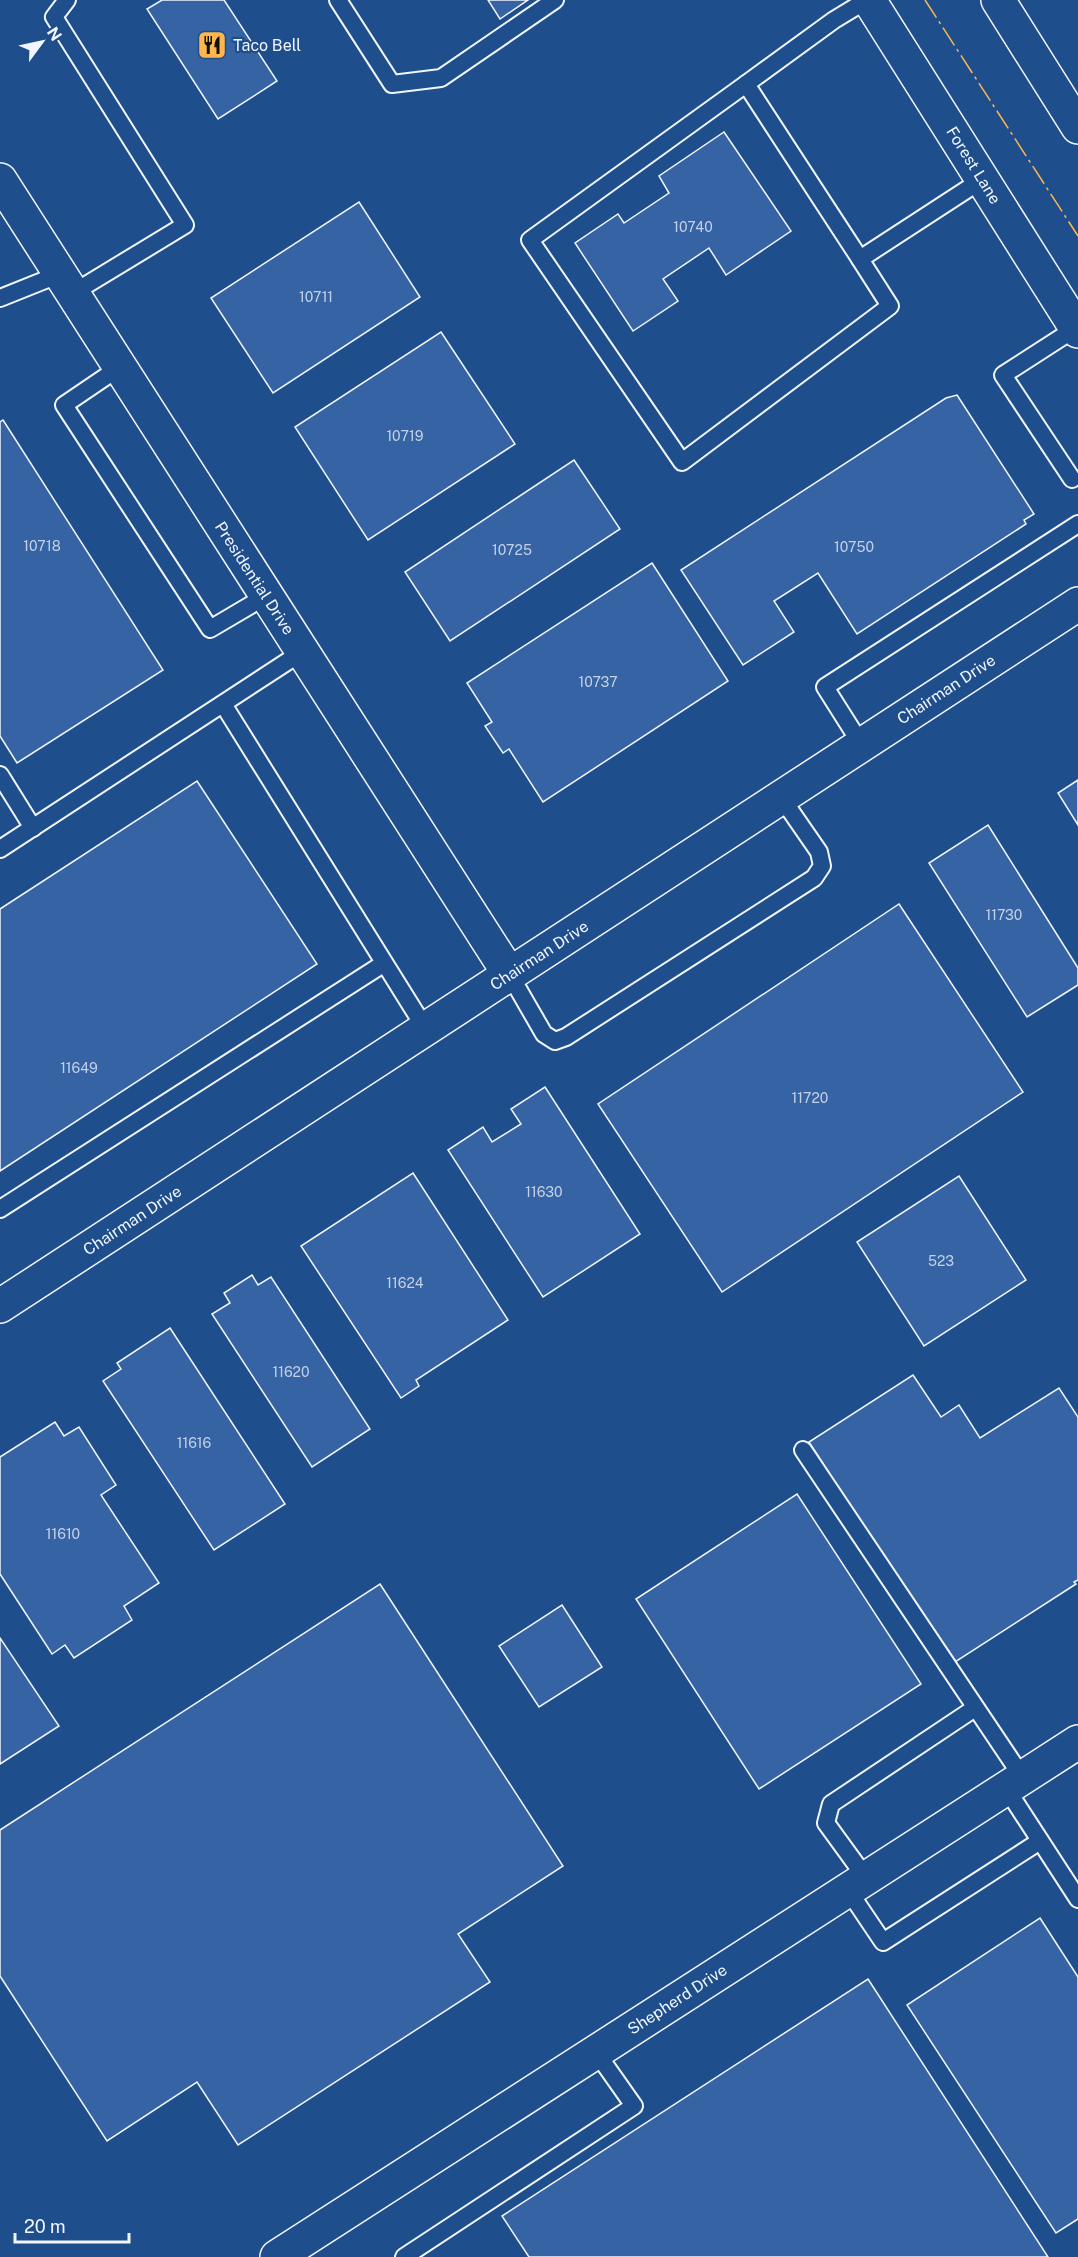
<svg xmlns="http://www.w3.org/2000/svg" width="1078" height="2257" viewBox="0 0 1078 2257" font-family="'Public Sans',sans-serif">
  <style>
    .building { fill: #3563a3; stroke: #f2f6ff; stroke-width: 1.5 }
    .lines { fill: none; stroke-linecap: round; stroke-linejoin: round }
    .lane-casing { stroke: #f2f6ff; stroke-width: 20 }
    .street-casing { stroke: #f2f6ff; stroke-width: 36 }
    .secondary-casing { stroke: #f2f6ff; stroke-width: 36 }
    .lane { stroke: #1f4e8c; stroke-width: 16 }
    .street { stroke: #1f4e8c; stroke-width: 33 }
    .secondary { stroke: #1f4e8c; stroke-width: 33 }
    .power { stroke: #ffb74d; stroke-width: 1.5; stroke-dasharray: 21 4.5 3 4.5; stroke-linecap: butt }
    .labels { text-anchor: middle; stroke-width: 4.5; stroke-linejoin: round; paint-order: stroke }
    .number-label { font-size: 14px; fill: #c3d1e8 }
    .poi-label { font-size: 16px; fill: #f2f6ff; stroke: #1f4e8c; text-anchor: start }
    .street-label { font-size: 16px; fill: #f2f6ff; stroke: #1f4e8c }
  </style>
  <rect width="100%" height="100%" fill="#1f4e8c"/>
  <g class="building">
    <polygon points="162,0 224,0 277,81 218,119 147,9"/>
    <polygon points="488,0 528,0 500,19"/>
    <polygon points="724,132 791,231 726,275 709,248 663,279 678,301 633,331 575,243 618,214 624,223 669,193 659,176"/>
    <polygon points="359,202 420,297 273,393 211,298"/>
    <polygon points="441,332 515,444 368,540 295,427"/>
    <polygon points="957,395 1034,514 1024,520 1026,524 857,634 818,573 774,601 794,632 743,665 681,570 946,398"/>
    <polygon points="3,420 163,670 17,763 0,736 0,422"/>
    <polygon points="574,460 620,529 450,641 405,572"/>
    <polygon points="652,563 728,681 543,802 509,749 503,753 485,726 492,722 467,683"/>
    <polygon points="1078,780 1078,825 1058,793"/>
    <polygon points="197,781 317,964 0,1171 0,909"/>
    <polygon points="988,825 1078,968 1078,985 1027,1017 929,863"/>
    <polygon points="899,904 1023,1092 722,1292 598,1104"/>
    <polygon points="545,1087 640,1234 543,1297 448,1150 483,1127 492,1142 521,1124 511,1109"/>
    <polygon points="413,1173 508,1320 416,1380 419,1386 401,1398 301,1246"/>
    <polygon points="959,1176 1026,1280 924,1346 857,1242"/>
    <polygon points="252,1275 258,1285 271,1277 370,1429 312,1467 212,1314 230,1303 224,1293"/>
    <polygon points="170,1328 285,1504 214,1550 103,1381 121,1369 117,1363"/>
    <polygon points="913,1375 941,1417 959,1405 980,1438 1059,1388 1078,1417 1078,1580 1074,1582 1076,1584 952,1664 809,1442"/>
    <polygon points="55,1422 64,1436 79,1427 116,1485 101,1495 159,1583 124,1606 132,1620 74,1658 65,1645 52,1654 0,1574 0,1457"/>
    <polygon points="797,1494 921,1684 759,1789 636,1599"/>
    <polygon points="380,1584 563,1866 458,1934 490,1982 238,2145 197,2082 107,2141 0,1976 0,1830"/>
    <polygon points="562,1605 602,1667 539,1707 499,1646"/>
    <polygon points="0,1638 59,1726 0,1764"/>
    <polygon points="1040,1918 1078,1977 1078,2219 1056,2233 907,2005"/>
    <polygon points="868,1979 1048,2257 529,2257 502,2216"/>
  </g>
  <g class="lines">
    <g class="lane-casing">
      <g id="lane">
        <polyline points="67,0 54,17 185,225 73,293"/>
        <polyline points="338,0 392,84 441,78 555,0"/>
        <polyline points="867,0 834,20 746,84 860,259 983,179"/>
        <polyline points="746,84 530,240 682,462 890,306 860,259"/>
        <polyline points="0,298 60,274"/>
        <polyline points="120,367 64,405 210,629 266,596"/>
        <polyline points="1072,479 1003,375 1076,328"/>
        <polyline points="223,704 425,1028"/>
        <polyline points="861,744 825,687 1078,524"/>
        <polyline points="0,775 33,828"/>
        <polyline points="0,849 302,652"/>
        <polyline points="510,975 544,1034 555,1041 566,1037 814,878 822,866 819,852 781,797"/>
        <polyline points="0,1209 383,964"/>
        <polyline points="803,1450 1023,1778"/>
        <polyline points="1006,1788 1078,1899"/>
        <polyline points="866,1878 826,1823 831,1804 975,1708"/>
        <polyline points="848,1890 883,1942 1040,1841"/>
        <polyline points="404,2257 634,2106 596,2052"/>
      </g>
    </g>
    <g class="street-casing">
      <g id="street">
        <polyline points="0,180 510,975"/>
        <polyline points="0,1306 1078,604"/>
        <polyline points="277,2257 1078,1742"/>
      </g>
    </g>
    <g class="secondary-casing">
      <g id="secondary">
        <polyline points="869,0 1078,331"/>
        <polyline points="998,0 1078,127"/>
      </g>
    </g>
    <use href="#lane" class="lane"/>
    <use href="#street" class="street"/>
    <use href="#secondary" class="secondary"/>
    <polyline class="power" points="925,0 1078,236"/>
  </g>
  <defs>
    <g id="restaurant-square" transform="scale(1.5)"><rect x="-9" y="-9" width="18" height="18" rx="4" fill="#ffb74d" stroke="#1f4e8c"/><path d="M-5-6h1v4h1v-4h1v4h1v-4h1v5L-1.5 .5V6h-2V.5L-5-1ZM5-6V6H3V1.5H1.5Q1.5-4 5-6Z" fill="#111"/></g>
  </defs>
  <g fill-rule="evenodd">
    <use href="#restaurant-square" x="212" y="45"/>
  </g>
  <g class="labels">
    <g class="number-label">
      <text x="693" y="232">10740</text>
      <text x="316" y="302">10711</text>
      <text x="405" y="441">10719</text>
      <text x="42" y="551">10718</text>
      <text x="854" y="552">10750</text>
      <text x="512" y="555">10725</text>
      <text x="598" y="687">10737</text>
      <text x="1004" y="920">11730</text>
      <text x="79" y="1073">11649</text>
      <text x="810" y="1103">11720</text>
      <text x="544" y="1197">11630</text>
      <text x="941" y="1266">523</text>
      <text x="405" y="1288">11624</text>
      <text x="291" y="1377">11620</text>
      <text x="194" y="1448">11616</text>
      <text x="63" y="1539">11610</text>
    </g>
    <g class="poi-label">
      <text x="233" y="51">Taco Bell</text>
    </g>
    <g class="street-label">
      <text transform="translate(974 165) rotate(58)" y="6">Forest Lane</text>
      <text transform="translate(255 578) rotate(57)" y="6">Presidential Drive</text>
      <text transform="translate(946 689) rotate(-33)" y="6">Chairman Drive</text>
      <text transform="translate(539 955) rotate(-33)" y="6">Chairman Drive</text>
      <text transform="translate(132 1220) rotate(-33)" y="6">Chairman Drive</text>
      <text transform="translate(677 1999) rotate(-33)" y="6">Shepherd Drive</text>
    </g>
  </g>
  <g transform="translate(42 42) rotate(57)" stroke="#1f4e8c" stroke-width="4.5" paint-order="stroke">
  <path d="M0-4.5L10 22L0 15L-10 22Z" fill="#f2f6ff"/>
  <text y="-9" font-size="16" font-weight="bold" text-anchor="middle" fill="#f2f6ff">N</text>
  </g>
  <path d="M15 2233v9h114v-9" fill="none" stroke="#f2f6ff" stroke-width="3"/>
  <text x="24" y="2233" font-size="18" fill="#f2f6ff" stroke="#1f4e8c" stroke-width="4.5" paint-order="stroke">20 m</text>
</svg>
